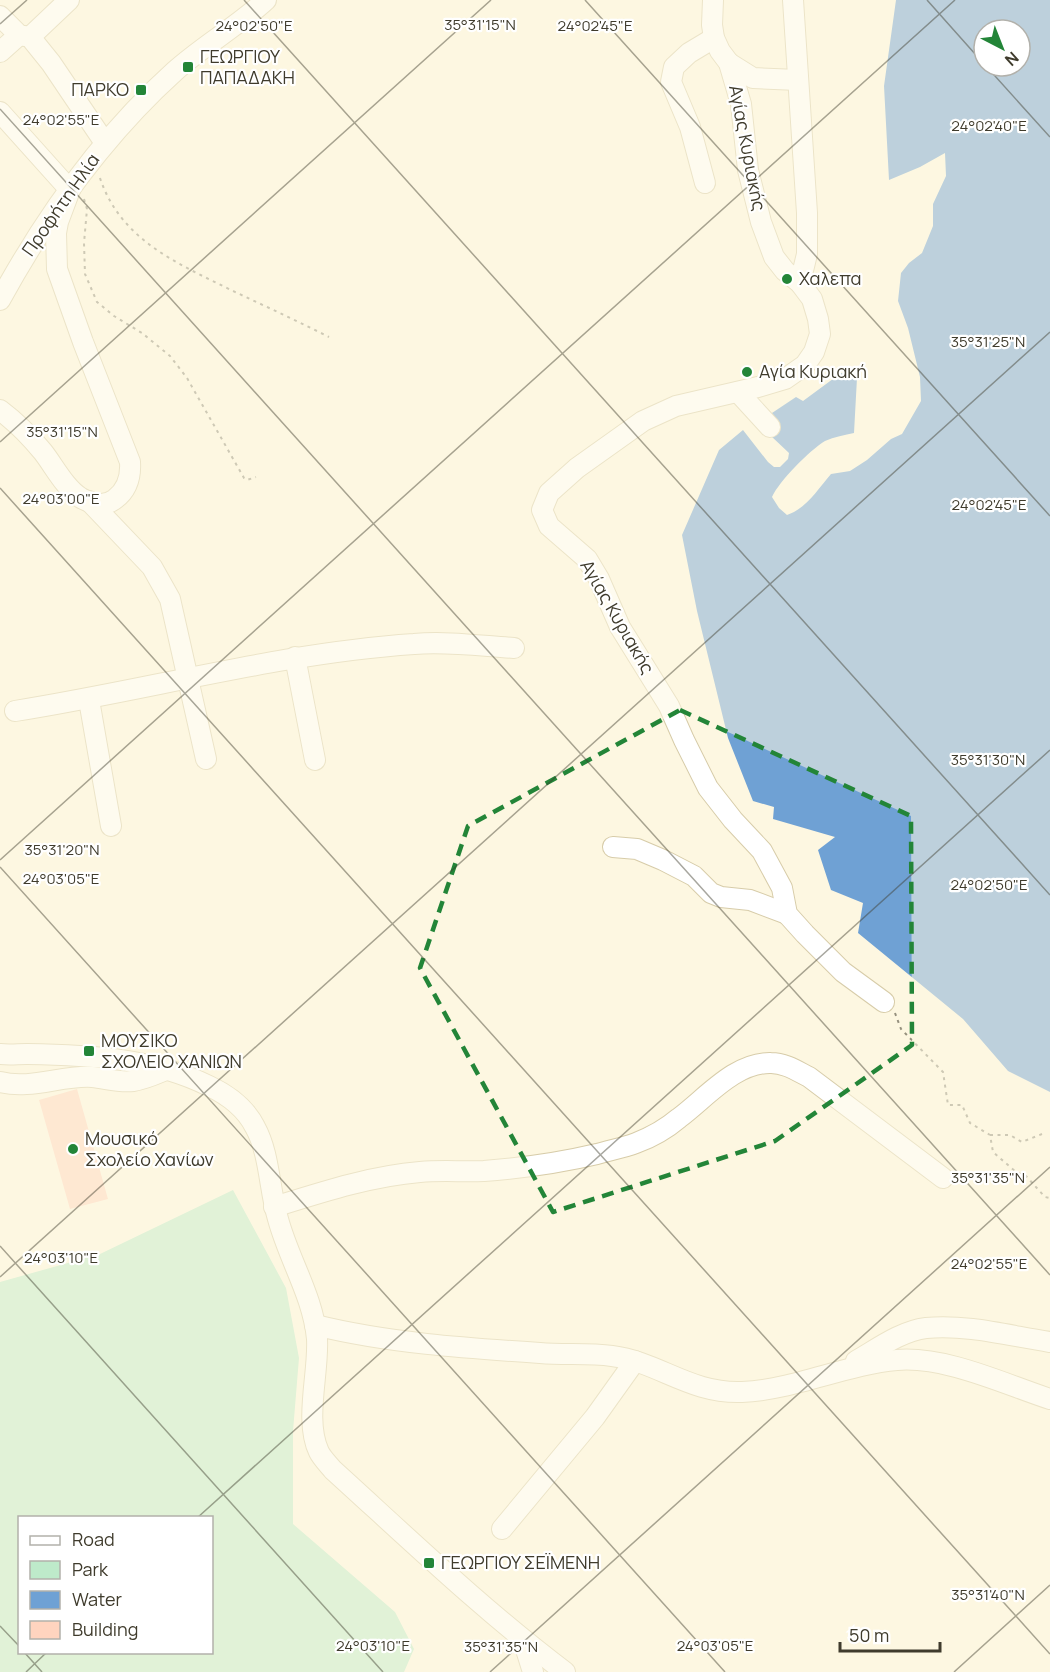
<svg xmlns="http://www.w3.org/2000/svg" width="1050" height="1672" viewBox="0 0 1050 1672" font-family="Manrope,sans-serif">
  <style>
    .green { fill: #beeaca; fill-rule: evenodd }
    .water { fill: #6fa1d4; fill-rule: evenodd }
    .building { fill: #ffd4bf }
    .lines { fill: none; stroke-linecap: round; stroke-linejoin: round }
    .minor-casing { stroke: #d7cca9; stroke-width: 22 }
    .path { stroke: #95907e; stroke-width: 2; stroke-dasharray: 3 4.5; stroke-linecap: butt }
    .minor { stroke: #fff; stroke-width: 20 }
    .marked { fill: none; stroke: #238538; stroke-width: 4.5; stroke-dasharray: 12 8; stroke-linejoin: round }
    .ticks { fill: none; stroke: #3f3b2c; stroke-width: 1.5; stroke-opacity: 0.45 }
    .poi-dot { fill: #238538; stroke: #fff; stroke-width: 2 }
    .labels { text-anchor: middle; stroke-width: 4.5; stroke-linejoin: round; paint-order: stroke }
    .poi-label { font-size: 18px; fill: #3f3b2c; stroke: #fff; text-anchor: start }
    .street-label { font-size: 18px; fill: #3f3b2c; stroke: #fff }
    .ticks-label { font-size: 15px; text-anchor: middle; fill: #3f3b2c; stroke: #fff; stroke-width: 4.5; stroke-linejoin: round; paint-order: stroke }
  </style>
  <rect width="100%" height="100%" fill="#fdf7e1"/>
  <path class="green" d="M233,1190L286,1288L299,1358L293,1431V1524L395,1612L414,1649L404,1672H0V1282L100,1254ZM20,1518H212V1652H20Z"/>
  <path class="water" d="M896,0H1050V1092L1008,1071L963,1019L858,933L863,903L831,890L818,850L835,837L773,819L774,807L753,801L728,738L697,611L682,535L719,450L743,430L768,462L774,467H780L788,459L789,453L771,436L780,428L769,415L796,397L803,401L841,373L857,378L854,433C845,435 834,437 825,441C809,451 780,480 772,497L779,508L787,515C807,508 817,490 831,474L850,471L867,460L891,439L902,434L921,401L920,377L908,328L898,301L901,273L909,263L922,253L933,226V204L946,176L945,153L920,167L889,180L884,86ZM984,30H1020V66H984Z"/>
  <polygon class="building" points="77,1089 108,1199 70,1209 39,1100"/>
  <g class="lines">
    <g class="minor-casing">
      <g id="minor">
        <polyline points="713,0 712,25 714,38 720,51 729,63 741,104 748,170 761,222 774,257 785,271 800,283 812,299 818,319 820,334 814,352 805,365 785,379 758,387 676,406 643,421 577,468 549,493 542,510 549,526 587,559 599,579 620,627 669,706 684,740 708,788 733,820 762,851 782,888 787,914 805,934 843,972 884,1002"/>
        <polyline points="793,0 807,213 807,254 800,283"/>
        <polyline points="0,16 19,35 30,37 51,63 105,143"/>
        <polyline points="30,37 69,0"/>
        <polyline points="0,52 19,35"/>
        <polyline points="729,63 753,78 798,80"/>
        <polyline points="0,112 70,190"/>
        <polyline points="705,183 690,127 671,82 674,67 689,53 714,38"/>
        <path d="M0,300C46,216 104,135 175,71C204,45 238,26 266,0"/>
        <polyline points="738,392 770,427"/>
        <path d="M0,410C16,422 30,436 43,452C54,466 65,488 81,498C92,504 105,507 115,499C127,490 131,477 130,462L83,342L57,269L56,233L58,222L70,190"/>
        <polyline points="89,501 152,567 170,599 206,759"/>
        <polyline points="295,657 315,760"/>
        <polyline points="89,700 111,826"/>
        <path d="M15,711C148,690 280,653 414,644C447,641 482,646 514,648"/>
        <polyline points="613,847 637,849 663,860 694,876 711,893 721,897 750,900 787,914"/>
        <path d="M0,1054C9,1055 18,1054 27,1054C89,1055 153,1058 209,1086C228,1095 245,1107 255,1127C270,1154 269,1189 278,1219C289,1260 313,1296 317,1339C319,1373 304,1421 319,1452C322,1458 328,1464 333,1470C409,1539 483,1610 565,1672"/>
        <path d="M0,1082C30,1090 62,1075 92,1077C105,1078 119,1083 133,1081C146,1079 156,1074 168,1069"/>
        <path d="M274,1207C322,1192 371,1176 420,1172C442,1170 463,1172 484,1171C523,1168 559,1163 597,1154C610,1150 623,1148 636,1143C652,1137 666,1129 679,1118C706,1098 735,1062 771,1063C785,1063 797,1071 809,1077L943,1178"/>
        <path d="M315,1325C388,1343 464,1348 540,1353C564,1355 588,1353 612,1356C659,1362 690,1394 742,1392C793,1390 847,1364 897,1360C946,1356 1004,1384 1050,1399"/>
        <path d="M856,1361C877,1349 901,1331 926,1328C967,1324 1010,1336 1050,1342"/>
        <polyline points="502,1529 595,1417 635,1361"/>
        <polyline points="523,1640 533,1672"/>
      </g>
    </g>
    <g class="path">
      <path d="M100,178C121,241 179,264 233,291C265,306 297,321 329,337"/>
      <polyline points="84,199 87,209 84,243 85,274 97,302 114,316 142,333 170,356 187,378 244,478 247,480 256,477"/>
      <polyline points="895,1013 901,1029 943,1072 948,1105 962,1105 970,1123 990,1135 993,1152 1016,1172 1026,1176 1045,1197 1050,1198"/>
      <polyline points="990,1135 1010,1135 1022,1142 1042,1134"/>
    </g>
    <use href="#minor" class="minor"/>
  </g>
  <path d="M0 0H1050V1672H0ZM680,710L911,816L912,1045L775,1141L553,1212L420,968L468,826Z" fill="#fdf7e1" fill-opacity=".55" fill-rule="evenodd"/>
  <path class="marked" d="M680,710L911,816L912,1045L775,1141L553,1212L420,968L468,826Z"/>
  <path class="ticks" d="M244,0L1050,895M585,0L1050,516M927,0L984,64M0,24L27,0M986,66L1050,137M0,109L1050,1275M0,442L491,0M0,488L1050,1654M0,860L955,0M0,867L725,1672M0,1246L383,1672M0,1277L1050,332M197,1518L1050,750M0,1626L20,1647M24,1652L42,1672M26,1672L47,1652M490,1672L1050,1167M954,1672L1050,1585"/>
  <g class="poi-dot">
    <rect x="182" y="61" width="12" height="12" rx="3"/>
    <rect x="135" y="84" width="12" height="12" rx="3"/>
    <circle cx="787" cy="279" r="6"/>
    <circle cx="747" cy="372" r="6"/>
    <rect x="83" y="1045" width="12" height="12" rx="3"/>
    <circle cx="73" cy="1149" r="6"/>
    <rect x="423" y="1557" width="12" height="12" rx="3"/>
  </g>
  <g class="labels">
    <g class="poi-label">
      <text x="200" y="63">ΓΕΩΡΓΙΟΥ<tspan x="200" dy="21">ΠΑΠΑΔΑΚΗ</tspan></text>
      <text x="129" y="96" text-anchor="end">ΠΑΡΚΟ</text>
      <text x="799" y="285">Χαλεπα</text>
      <text x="759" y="378">Αγία Κυριακή</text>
      <text x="101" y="1047">ΜΟΥΣΙΚΟ<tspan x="101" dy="21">ΣΧΟΛΕΙΟ ΧΑΝΙΩΝ</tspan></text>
      <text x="85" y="1145">Μουσικό<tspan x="85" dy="21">Σχολείο Χανίων</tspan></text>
      <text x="441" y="1569">ΓΕΩΡΓΙΟΥ ΣΕΪΜΕΝΗ</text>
    </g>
    <g class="street-label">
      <text transform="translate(747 148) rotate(79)" y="6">Αγίας Κυριακής</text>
      <text transform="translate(61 205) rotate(-55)" y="6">Προφήτη Ηλία</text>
      <text transform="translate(617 617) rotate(60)" y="6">Αγίας Κυριακής</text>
    </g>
  </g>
  <g class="ticks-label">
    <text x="480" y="30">35°31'15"N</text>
    <text x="254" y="31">24°02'50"E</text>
    <text x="595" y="31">24°02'45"E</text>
    <text x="61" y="125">24°02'55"E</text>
    <text x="989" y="131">24°02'40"E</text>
    <text x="988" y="347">35°31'25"N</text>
    <text x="62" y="437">35°31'15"N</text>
    <text x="61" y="504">24°03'00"E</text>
    <text x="989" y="510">24°02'45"E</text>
    <text x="988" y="765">35°31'30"N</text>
    <text x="62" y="855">35°31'20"N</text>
    <text x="61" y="884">24°03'05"E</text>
    <text x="989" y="890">24°02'50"E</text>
    <text x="988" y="1183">35°31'35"N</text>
    <text x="61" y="1263">24°03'10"E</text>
    <text x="989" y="1269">24°02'55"E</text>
    <text x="988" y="1600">35°31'40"N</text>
    <text x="373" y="1651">24°03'10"E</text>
    <text x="715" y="1651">24°03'05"E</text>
    <text x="501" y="1652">35°31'35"N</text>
  </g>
  <rect x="18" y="1516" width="195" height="138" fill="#ffffff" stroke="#b2b1ab" stroke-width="1.5"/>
  <rect x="30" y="1536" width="30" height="9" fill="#ffffff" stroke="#b2b1ab" stroke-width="1.5"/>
  <text x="72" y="1546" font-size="18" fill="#3f3b2c">Road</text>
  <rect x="30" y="1561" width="30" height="18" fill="#beeaca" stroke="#b2b1ab" stroke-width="1.5"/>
  <text x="72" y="1576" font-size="18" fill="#3f3b2c">Park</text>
  <rect x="30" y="1591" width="30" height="18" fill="#6fa1d4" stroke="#b2b1ab" stroke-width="1.5"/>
  <text x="72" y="1606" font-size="18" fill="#3f3b2c">Water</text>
  <rect x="30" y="1621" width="30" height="18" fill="#ffd4bf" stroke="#b2b1ab" stroke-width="1.5"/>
  <text x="72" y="1636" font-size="18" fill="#3f3b2c">Building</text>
  <g transform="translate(1002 48) rotate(138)"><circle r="28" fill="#ffffff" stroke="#b2b1ab" stroke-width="1.5"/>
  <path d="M0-4.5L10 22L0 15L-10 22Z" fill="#238538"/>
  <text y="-9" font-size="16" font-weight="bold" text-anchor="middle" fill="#3f3b2c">N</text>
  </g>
  <path d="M840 1642v9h100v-9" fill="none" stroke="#3f3b2c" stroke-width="3"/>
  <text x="849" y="1642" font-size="18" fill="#3f3b2c" stroke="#ffffff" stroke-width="4.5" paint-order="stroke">50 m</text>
</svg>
